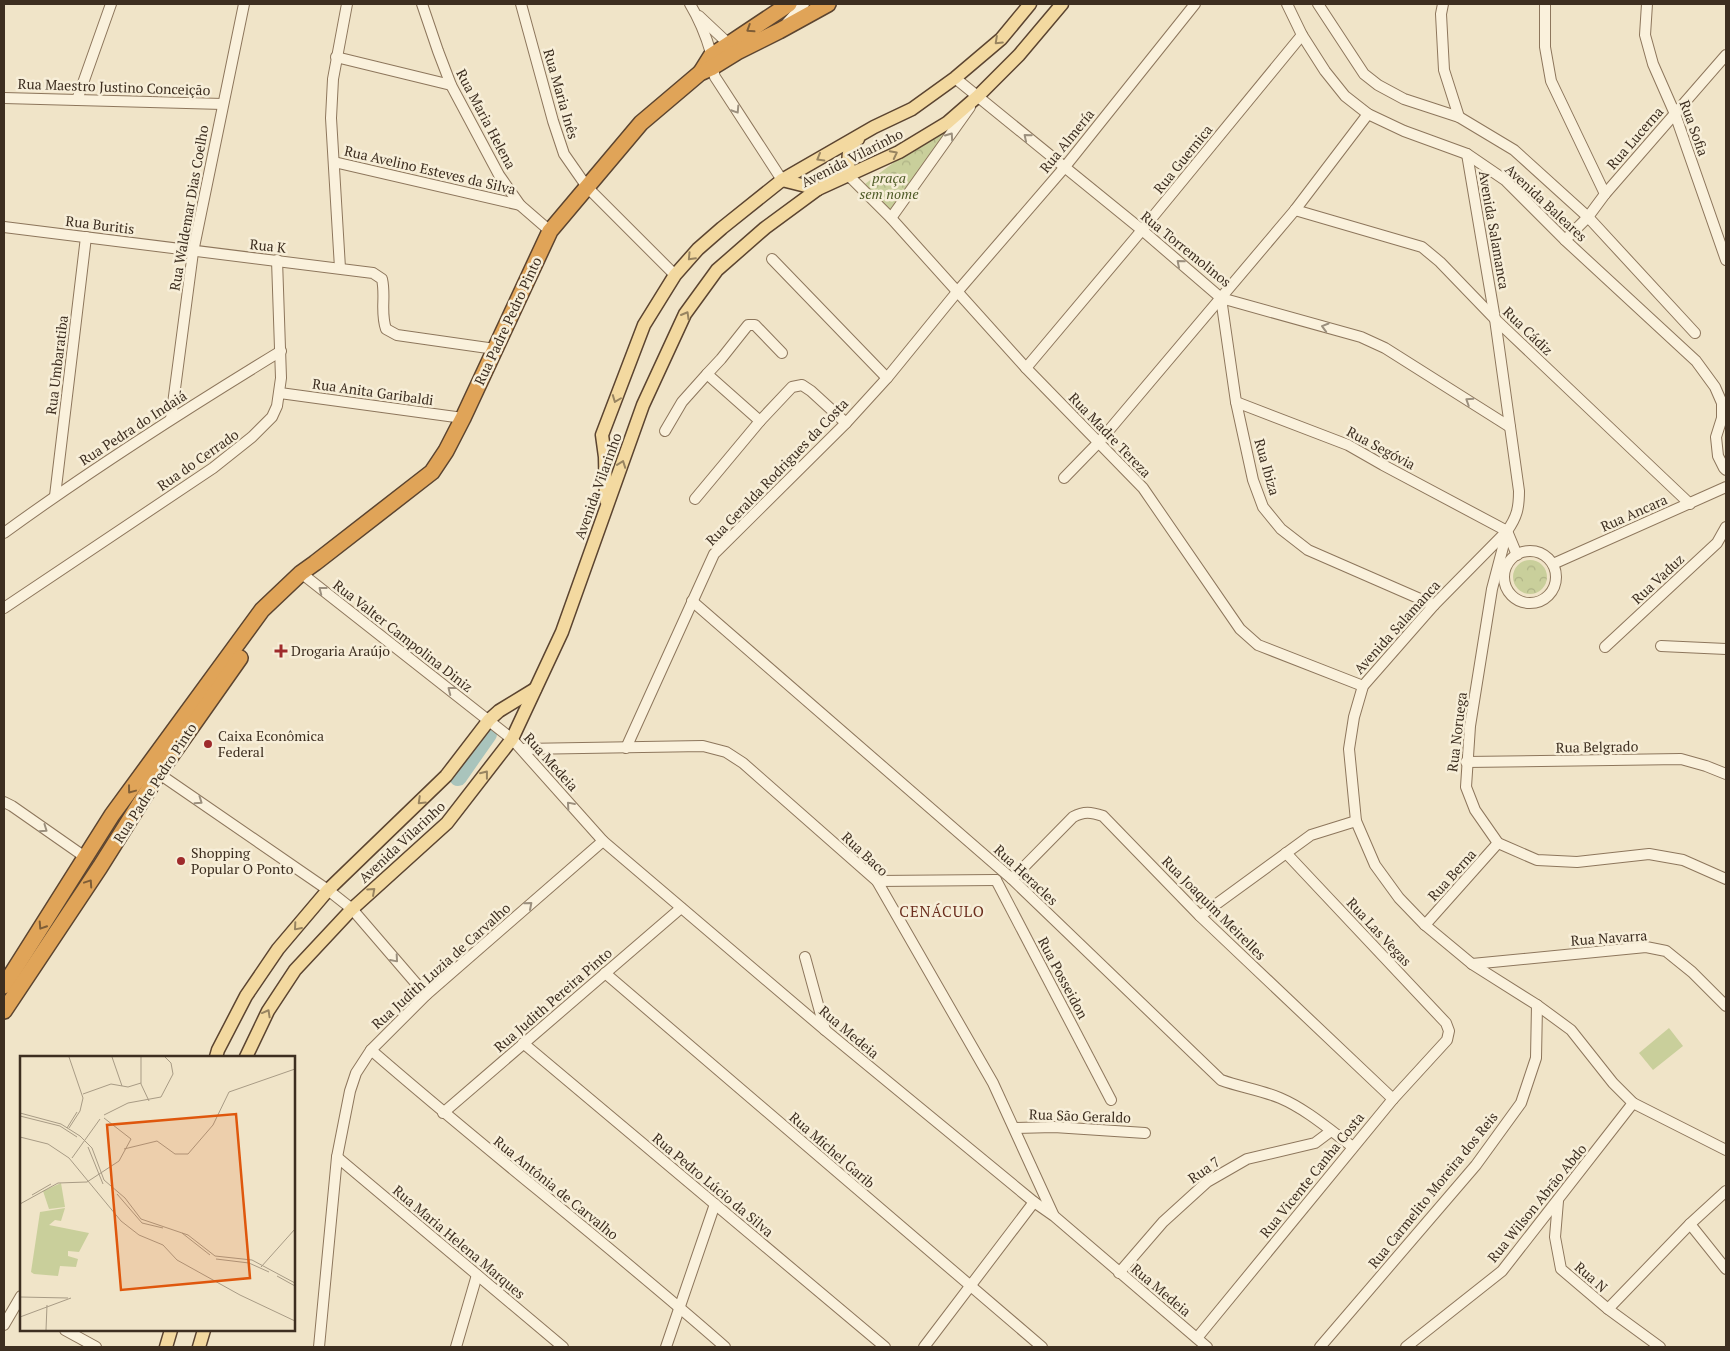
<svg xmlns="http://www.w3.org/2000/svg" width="1730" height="1351" viewBox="0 0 1730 1351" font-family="'PT Serif',serif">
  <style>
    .grass { fill: #c9cf9b }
    .park { fill: url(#park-crowns) }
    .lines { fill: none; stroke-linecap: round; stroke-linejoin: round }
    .river { stroke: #a9c4bc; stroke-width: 18 }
    .minor-casing { stroke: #8d765c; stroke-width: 12 }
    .major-casing { stroke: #5b4430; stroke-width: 15 }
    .highway-casing { stroke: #5b4430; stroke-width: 18 }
    .minor { stroke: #faf1dc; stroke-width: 10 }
    .major { stroke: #f3d9a0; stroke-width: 12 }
    .highway { stroke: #e0a458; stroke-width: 15 }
    .oneway { stroke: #7e5d36 }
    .oneway2 { stroke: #988460 }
    .oneway3 { stroke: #9c907e }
    .poi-dot { fill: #9e2a2b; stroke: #f7eed8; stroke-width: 2 }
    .labels { text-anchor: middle; stroke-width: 5; stroke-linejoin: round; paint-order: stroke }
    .street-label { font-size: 14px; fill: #3d2e20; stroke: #f7eed8 }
    .park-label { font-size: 14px; font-style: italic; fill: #4d5a26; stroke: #f7eed8 }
    .poi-label { font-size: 14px; fill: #3d2e20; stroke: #f7eed8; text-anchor: start }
    .neighbourhood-label { font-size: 15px; letter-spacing: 1px; fill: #6b2e1e; stroke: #f7eed8 }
    .inset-road { fill: none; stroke: #a89b85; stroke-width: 1 }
    .view { fill: #df570d; fill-opacity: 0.15; stroke: #df570d; stroke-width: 2.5 }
    .inset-edge { fill: none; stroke: #3d2e20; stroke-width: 2.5 }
  </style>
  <defs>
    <pattern id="park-crowns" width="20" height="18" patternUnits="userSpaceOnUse" patternTransform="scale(1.25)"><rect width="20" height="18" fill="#c9cf9b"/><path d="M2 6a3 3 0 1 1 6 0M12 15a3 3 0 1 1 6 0" fill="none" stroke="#aeb285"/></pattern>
  </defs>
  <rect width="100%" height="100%" fill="#f0e4c8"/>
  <polygon class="grass" points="1669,1028 1683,1046 1653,1070 1639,1053"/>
  <g class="park">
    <polygon points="968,107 891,214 865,184"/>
    <circle cx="1530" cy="577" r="17"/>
  </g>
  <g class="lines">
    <polyline class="river" points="458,777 488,734"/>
    <g class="minor-casing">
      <g id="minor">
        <polyline points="422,4 438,51 451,85 499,175 520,205 550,231"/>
        <polyline points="521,4 553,121 564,154 587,187 675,275"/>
        <path d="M690,4C699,19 706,36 711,53C713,61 712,69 715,77L782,180"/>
        <polyline points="1287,4 1302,35 1325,71 1345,96 1368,114 1404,131 1467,154 1505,180 1565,240 1696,361 1715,387 1722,403 1722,418 1716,437 1718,456 1724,468 1726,470"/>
        <polyline points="1318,4 1364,74 1378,85 1404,99 1459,117 1514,150 1588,217 1695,333"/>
        <polyline points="1443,4 1441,14 1444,70 1459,117"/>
        <polyline points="1545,4 1545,47 1551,81 1605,194"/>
        <polyline points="1647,4 1645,35 1653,64 1675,114 1726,260"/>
        <polyline points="699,16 732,47"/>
        <polyline points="787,23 804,4"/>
        <polyline points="336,57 451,85"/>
        <polyline points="955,78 1142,230 1221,298 1361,337 1385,348 1510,427"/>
        <polyline points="4,98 223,104"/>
        <polyline points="77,100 111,4"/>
        <path d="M1467,154L1495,319L1519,491C1519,508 1517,517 1507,531L1434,605L1363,686L1354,717L1349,749L1356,821L1375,865L1399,898L1425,925L1472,964L1537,1005L1571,1030L1613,1083L1633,1103L1726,1150"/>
        <polyline points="334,162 520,205"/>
        <polyline points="849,176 891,218 1026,368 1143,488 1240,629 1258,645 1363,686"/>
        <polyline points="1295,210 1422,247 1440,262 1495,319 1690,504"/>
        <polyline points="891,218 970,107"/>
        <path d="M4,227L373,273L382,279C386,297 380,312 386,329L397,335L495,349"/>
        <polyline points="1565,240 1588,217 1605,194 1726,55"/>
        <polyline points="772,259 887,378"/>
        <polyline points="340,268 331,118 333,79 347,4"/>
        <polyline points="1221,298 1236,402 1253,480 1263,507 1281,529 1308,550 1434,605"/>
        <polyline points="1026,368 1142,230 1302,35"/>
        <polyline points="280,393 463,418"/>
        <polyline points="1236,402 1348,445 1383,465 1507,531"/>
        <polyline points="171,419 193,252 244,4"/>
        <polyline points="760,421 707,374 721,359 748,325 755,325 782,353"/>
        <polyline points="665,431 682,402 707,374"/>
        <polyline points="1064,478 1099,442 1295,210 1368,114"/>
        <polyline points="55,496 86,237"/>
        <polyline points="695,499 760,421 792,387 802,385 811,391 846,423"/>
        <polyline points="1507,531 1517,555"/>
        <polyline points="1507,532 1492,589 1470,726 1466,787 1475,810 1498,843 1537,860 1577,862 1649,854 1683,860 1726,879"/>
        <path d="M4,533C93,468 186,409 281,351"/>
        <circle cx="1530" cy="577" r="26"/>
        <polyline points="1553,564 1726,487"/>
        <polyline points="301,573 512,739 603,841 825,1030 1034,1202 1054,1216 1207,1347"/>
        <path d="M692,601L1012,879L1221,1080C1240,1087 1261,1090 1280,1098C1306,1109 1330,1130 1353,1147"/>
        <polyline points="4,608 213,468 252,437 272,417 277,406 281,378 277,260"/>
        <polyline points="1661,646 1726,649"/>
        <polyline points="1605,647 1717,543 1726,527"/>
        <polyline points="626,748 714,554 846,423 887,378 957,292 1064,168 1195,4"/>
        <polyline points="522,749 703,746 726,752 743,763 877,881 993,1083 1053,1214"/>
        <polyline points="1466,762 1681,759 1706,766 1726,774"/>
        <polyline points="155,771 328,890 352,909 426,995"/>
        <polyline points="4,802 12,806 85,857"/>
        <path d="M1012,879L1073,817C1084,811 1091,812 1103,816L1200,916L1393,1099"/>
        <polyline points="996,880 1111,1100"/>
        <polyline points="877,881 996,880"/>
        <polyline points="1200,916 1311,835 1356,821"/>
        <polyline points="1425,925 1498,843"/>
        <polyline points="805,957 825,1030"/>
        <polyline points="1472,964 1646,947 1666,951 1692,972 1726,1006"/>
        <polyline points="605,973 1042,1347"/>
        <polyline points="523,1043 885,1347"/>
        <path d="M371,1050C487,1151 609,1245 725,1347"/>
        <polyline points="443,1113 681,908"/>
        <polyline points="1015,1128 1054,1127 1145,1133"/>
        <polyline points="337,1157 563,1347"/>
        <polyline points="1558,1201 1555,1237 1561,1269 1608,1309 1660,1347"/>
        <polyline points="1690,1224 1726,1269"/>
        <polyline points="1119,1273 1163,1222 1207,1182 1247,1159 1315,1143 1331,1131"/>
        <polyline points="1608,1309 1690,1224 1726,1191"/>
        <polyline points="4,1325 21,1296"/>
        <polyline points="65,1330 96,1347"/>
        <polyline points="1197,1338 1393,1099 1447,1040 1449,1031 1446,1023 1286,853"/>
        <polyline points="319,1347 337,1157 350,1091 356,1073 371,1050 426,995 603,841"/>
        <polyline points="456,1347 477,1275"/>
        <polyline points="666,1347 715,1204"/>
        <polyline points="924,1347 1034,1202"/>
        <polyline points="1320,1347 1476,1165 1521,1103 1536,1058 1537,1005"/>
        <polyline points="1406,1347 1502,1271 1633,1103"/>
      </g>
    </g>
    <g class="major-casing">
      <g id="major">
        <path d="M849,176C849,162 845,147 858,139"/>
        <polyline points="782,180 818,189"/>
        <polyline points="606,500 605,457 602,435 644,325 675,275 698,249 722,228 782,180 874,127 912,109 955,78 1001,39 1030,4"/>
        <polyline points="216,1057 218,1050 246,996 278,949 328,890 446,776 489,720 499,711 535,689"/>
        <polyline points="246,1057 268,1011 295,970 352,909 447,823 512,739 562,632 643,405 685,314 717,270 765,228 818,189 899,152 947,123 978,96 1019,55 1062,4"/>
        <polyline points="166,1347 171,1330"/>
        <polyline points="199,1347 204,1330"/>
      </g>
    </g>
    <g class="highway-casing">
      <g id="highway">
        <polyline points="701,72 711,56 789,4"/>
        <polyline points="4,986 112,815 262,610 301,573 315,563 432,472 446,451 463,418 550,231 641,123 700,73 711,68 737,52 779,31 828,4"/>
        <polyline points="4,1011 100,867 159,773 240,658"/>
      </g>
    </g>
    <use href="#minor" class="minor"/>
    <use href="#major" class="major"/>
    <use href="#highway" class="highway"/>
  </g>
  <defs><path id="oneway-chevron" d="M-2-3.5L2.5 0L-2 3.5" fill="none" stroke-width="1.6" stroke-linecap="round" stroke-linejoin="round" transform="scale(1.25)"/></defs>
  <g class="oneway">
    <use href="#oneway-chevron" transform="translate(750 29) rotate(147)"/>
    <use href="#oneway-chevron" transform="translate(131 790) rotate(127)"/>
    <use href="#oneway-chevron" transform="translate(89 883) rotate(-56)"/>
    <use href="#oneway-chevron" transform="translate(42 926) rotate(123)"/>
  </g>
  <g class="oneway2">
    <use href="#oneway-chevron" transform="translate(998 41) rotate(137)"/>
    <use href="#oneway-chevron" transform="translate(894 154) rotate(-27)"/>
    <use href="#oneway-chevron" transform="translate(820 158) rotate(150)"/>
    <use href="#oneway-chevron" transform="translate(691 257) rotate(133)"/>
    <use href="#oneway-chevron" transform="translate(686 315) rotate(-60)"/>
    <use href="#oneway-chevron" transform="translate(616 399) rotate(111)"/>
    <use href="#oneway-chevron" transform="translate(622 464) rotate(-70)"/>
    <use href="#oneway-chevron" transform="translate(485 774) rotate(-52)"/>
    <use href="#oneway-chevron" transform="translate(421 801) rotate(136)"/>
    <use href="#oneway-chevron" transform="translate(372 891) rotate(-42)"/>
    <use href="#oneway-chevron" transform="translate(297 927) rotate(131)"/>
    <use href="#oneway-chevron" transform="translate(267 1013) rotate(-61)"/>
  </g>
  <g class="oneway3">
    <use href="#oneway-chevron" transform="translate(736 110) rotate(57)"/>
    <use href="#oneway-chevron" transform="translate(950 136) rotate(-55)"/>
    <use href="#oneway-chevron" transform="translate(1027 137) rotate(-140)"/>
    <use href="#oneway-chevron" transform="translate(1180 263) rotate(-139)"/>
    <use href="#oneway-chevron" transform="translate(1325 327) rotate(-164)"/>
    <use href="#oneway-chevron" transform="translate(1469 401) rotate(-147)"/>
    <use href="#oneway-chevron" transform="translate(322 590) rotate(-142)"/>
    <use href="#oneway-chevron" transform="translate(451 690) rotate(-142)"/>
    <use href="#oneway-chevron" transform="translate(199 801) rotate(35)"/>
    <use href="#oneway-chevron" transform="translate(570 805) rotate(-131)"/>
    <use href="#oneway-chevron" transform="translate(44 829) rotate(35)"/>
    <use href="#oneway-chevron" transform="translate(529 905) rotate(-41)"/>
    <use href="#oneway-chevron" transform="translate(395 959) rotate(49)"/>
  </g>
  <g class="poi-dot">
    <path d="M278.5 643.5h5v5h5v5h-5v5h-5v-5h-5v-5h5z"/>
    <circle cx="208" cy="744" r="5"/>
    <circle cx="181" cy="861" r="5"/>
  </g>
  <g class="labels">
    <g class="street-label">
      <text transform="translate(114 87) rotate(2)" y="5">Rua Maestro Justino Conceição</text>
      <text transform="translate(561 94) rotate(74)" y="5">Rua Maria Inês</text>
      <text transform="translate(486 119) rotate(62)" y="5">Rua Maria Helena</text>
      <text transform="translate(1694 128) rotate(70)" y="5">Rua Sofia</text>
      <text transform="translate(1635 138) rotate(-49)" y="5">Rua Lucerna</text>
      <text transform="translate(1067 141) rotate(-51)" y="5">Rua Almería</text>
      <text transform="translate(852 158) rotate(-27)" y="5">Avenida Vilarinho</text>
      <text transform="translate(1183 159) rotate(-51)" y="5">Rua Guernica</text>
      <text transform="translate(430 170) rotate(13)" y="5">Rua Avelino Esteves da Silva</text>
      <text transform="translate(1546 203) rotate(43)" y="5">Avenida Baleares</text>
      <text transform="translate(189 208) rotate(-80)" y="5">Rua Waldemar Dias Coelho</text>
      <text transform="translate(100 225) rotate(7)" y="5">Rua Buritis</text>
      <text transform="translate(1494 230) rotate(80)" y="5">Avenida Salamanca</text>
      <text transform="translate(268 246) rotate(6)" y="5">Rua K</text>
      <text transform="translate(1186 249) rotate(39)" y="5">Rua Torremolinos</text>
      <text transform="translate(508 321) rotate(-65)" y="5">Rua Padre Pedro Pinto</text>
      <text transform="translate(1528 331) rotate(44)" y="5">Rua Cádiz</text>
      <text transform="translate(57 365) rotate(-83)" y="5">Rua Umbaratiba</text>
      <text transform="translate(373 392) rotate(8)" y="5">Rua Anita Garibaldi</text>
      <text transform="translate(133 428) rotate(-33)" y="5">Rua Pedra do Indaiá</text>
      <text transform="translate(1110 435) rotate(46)" y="5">Rua Madre Tereza</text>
      <text transform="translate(1381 448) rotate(28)" y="5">Rua Segóvia</text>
      <text transform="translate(198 460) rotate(-35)" y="5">Rua do Cerrado</text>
      <text transform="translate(1267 467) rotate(74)" y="5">Rua Ibiza</text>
      <text transform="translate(777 472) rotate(-46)" y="5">Rua Geralda Rodrigues da Costa</text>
      <text transform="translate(598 486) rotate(-70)" y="5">Avenida Vilarinho</text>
      <text transform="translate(1634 513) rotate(-24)" y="5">Rua Ancara</text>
      <text transform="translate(1658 579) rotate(-43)" y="5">Rua Vaduz</text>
      <text transform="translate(1397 627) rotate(-48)" y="5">Avenida Salamanca</text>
      <text transform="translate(403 636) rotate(38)" y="5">Rua Valter Campolina Diniz</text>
      <text transform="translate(1457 732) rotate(-83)" y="5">Rua Noruega</text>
      <text transform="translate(1597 747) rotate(-1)" y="5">Rua Belgrado</text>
      <text transform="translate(551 762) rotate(48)" y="5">Rua Medeia</text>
      <text transform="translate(155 783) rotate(-57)" y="5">Rua Padre Pedro Pinto</text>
      <text transform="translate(402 842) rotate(-43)" y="5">Avenida Vilarinho</text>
      <text transform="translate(865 854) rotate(43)" y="5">Rua Baco</text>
      <text transform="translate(1026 875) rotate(43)" y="5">Rua Heracles</text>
      <text transform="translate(1452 875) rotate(-48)" y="5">Rua Berna</text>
      <text transform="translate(1214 908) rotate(45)" y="5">Rua Joaquim Meirelles</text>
      <text transform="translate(1379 932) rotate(47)" y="5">Rua Las Vegas</text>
      <text transform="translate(1609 938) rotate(-4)" y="5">Rua Navarra</text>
      <text transform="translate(441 966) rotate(-42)" y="5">Rua Judith Luzia de Carvalho</text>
      <text transform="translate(1063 978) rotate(62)" y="5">Rua Posseidon</text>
      <text transform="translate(553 1000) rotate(-41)" y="5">Rua Judith Pereira Pinto</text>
      <text transform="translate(849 1032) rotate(40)" y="5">Rua Medeia</text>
      <text transform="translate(1080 1116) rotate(2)" y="5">Rua São Geraldo</text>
      <text transform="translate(832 1150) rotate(41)" y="5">Rua Michel Garib</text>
      <text transform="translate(1204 1170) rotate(-35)" y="5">Rua 7</text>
      <text transform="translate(1312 1175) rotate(-51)" y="5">Rua Vicente Canha Costa</text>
      <text transform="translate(713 1185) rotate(40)" y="5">Rua Pedro Lúcio da Silva</text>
      <text transform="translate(556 1188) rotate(39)" y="5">Rua Antônia de Carvalho</text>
      <text transform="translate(1433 1190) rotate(-51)" y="5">Rua Carmelito Moreira dos Reis</text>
      <text transform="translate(1537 1203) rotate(-51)" y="5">Rua Wilson Abrão Abdo</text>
      <text transform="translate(459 1242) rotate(40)" y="5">Rua Maria Helena Marques</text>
      <text transform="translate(1591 1277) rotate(41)" y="5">Rua N</text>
      <text transform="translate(1161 1290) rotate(40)" y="5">Rua Medeia</text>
    </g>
    <g class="park-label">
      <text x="889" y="183">praça<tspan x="889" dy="16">sem nome</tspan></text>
    </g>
    <g class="poi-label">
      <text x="291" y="656">Drogaria Araújo</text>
      <text x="218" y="741">Caixa Econômica<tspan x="218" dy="16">Federal</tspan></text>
      <text x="191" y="858">Shopping<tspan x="191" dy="16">Popular O Ponto</tspan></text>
    </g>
    <g class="neighbourhood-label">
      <text x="942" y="917">CENÁCULO</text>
    </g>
  </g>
  <g transform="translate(20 1056)">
    <rect width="275" height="275" fill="#f0e4c8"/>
    <path d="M41,127L45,151L29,153L23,135ZM45,152L41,165L35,164L29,169L69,177L59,196L48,195V200L58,203L56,211L40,210L38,220L14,218L11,216L20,156Z" fill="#c9cf9b"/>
    <path class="inset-road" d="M92,1L102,30M121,1V28L129,45M63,38L91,28L108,31L121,27M0,57L41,68L60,80L72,92L84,124L105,142L121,163L168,179L195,200L232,204L275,227M84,59L108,47L141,41L153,18L151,7L145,1M0,60L40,70L57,81M47,72L57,56M49,72L60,55L63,42L49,1M0,81L28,88L49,102L101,165L119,179L143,189L157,204L220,239L275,265M68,91L83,128M104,93L137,85L155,98H168L193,69L209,36L275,13M52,102L80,63M97,138L122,167L143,172M12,139L31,128M0,148L38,127L67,126L99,105L111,83L84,62M162,177L190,199M196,203L229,207L249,216M241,211L275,173M257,220L275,230M0,241L48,242M0,261L51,242M26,274L27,249"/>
    <path class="view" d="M216,58L230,222L101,234L87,69Z"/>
    <rect width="275" height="275" class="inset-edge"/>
  </g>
  <rect width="1730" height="1351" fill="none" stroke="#3d2e20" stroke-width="10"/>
</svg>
